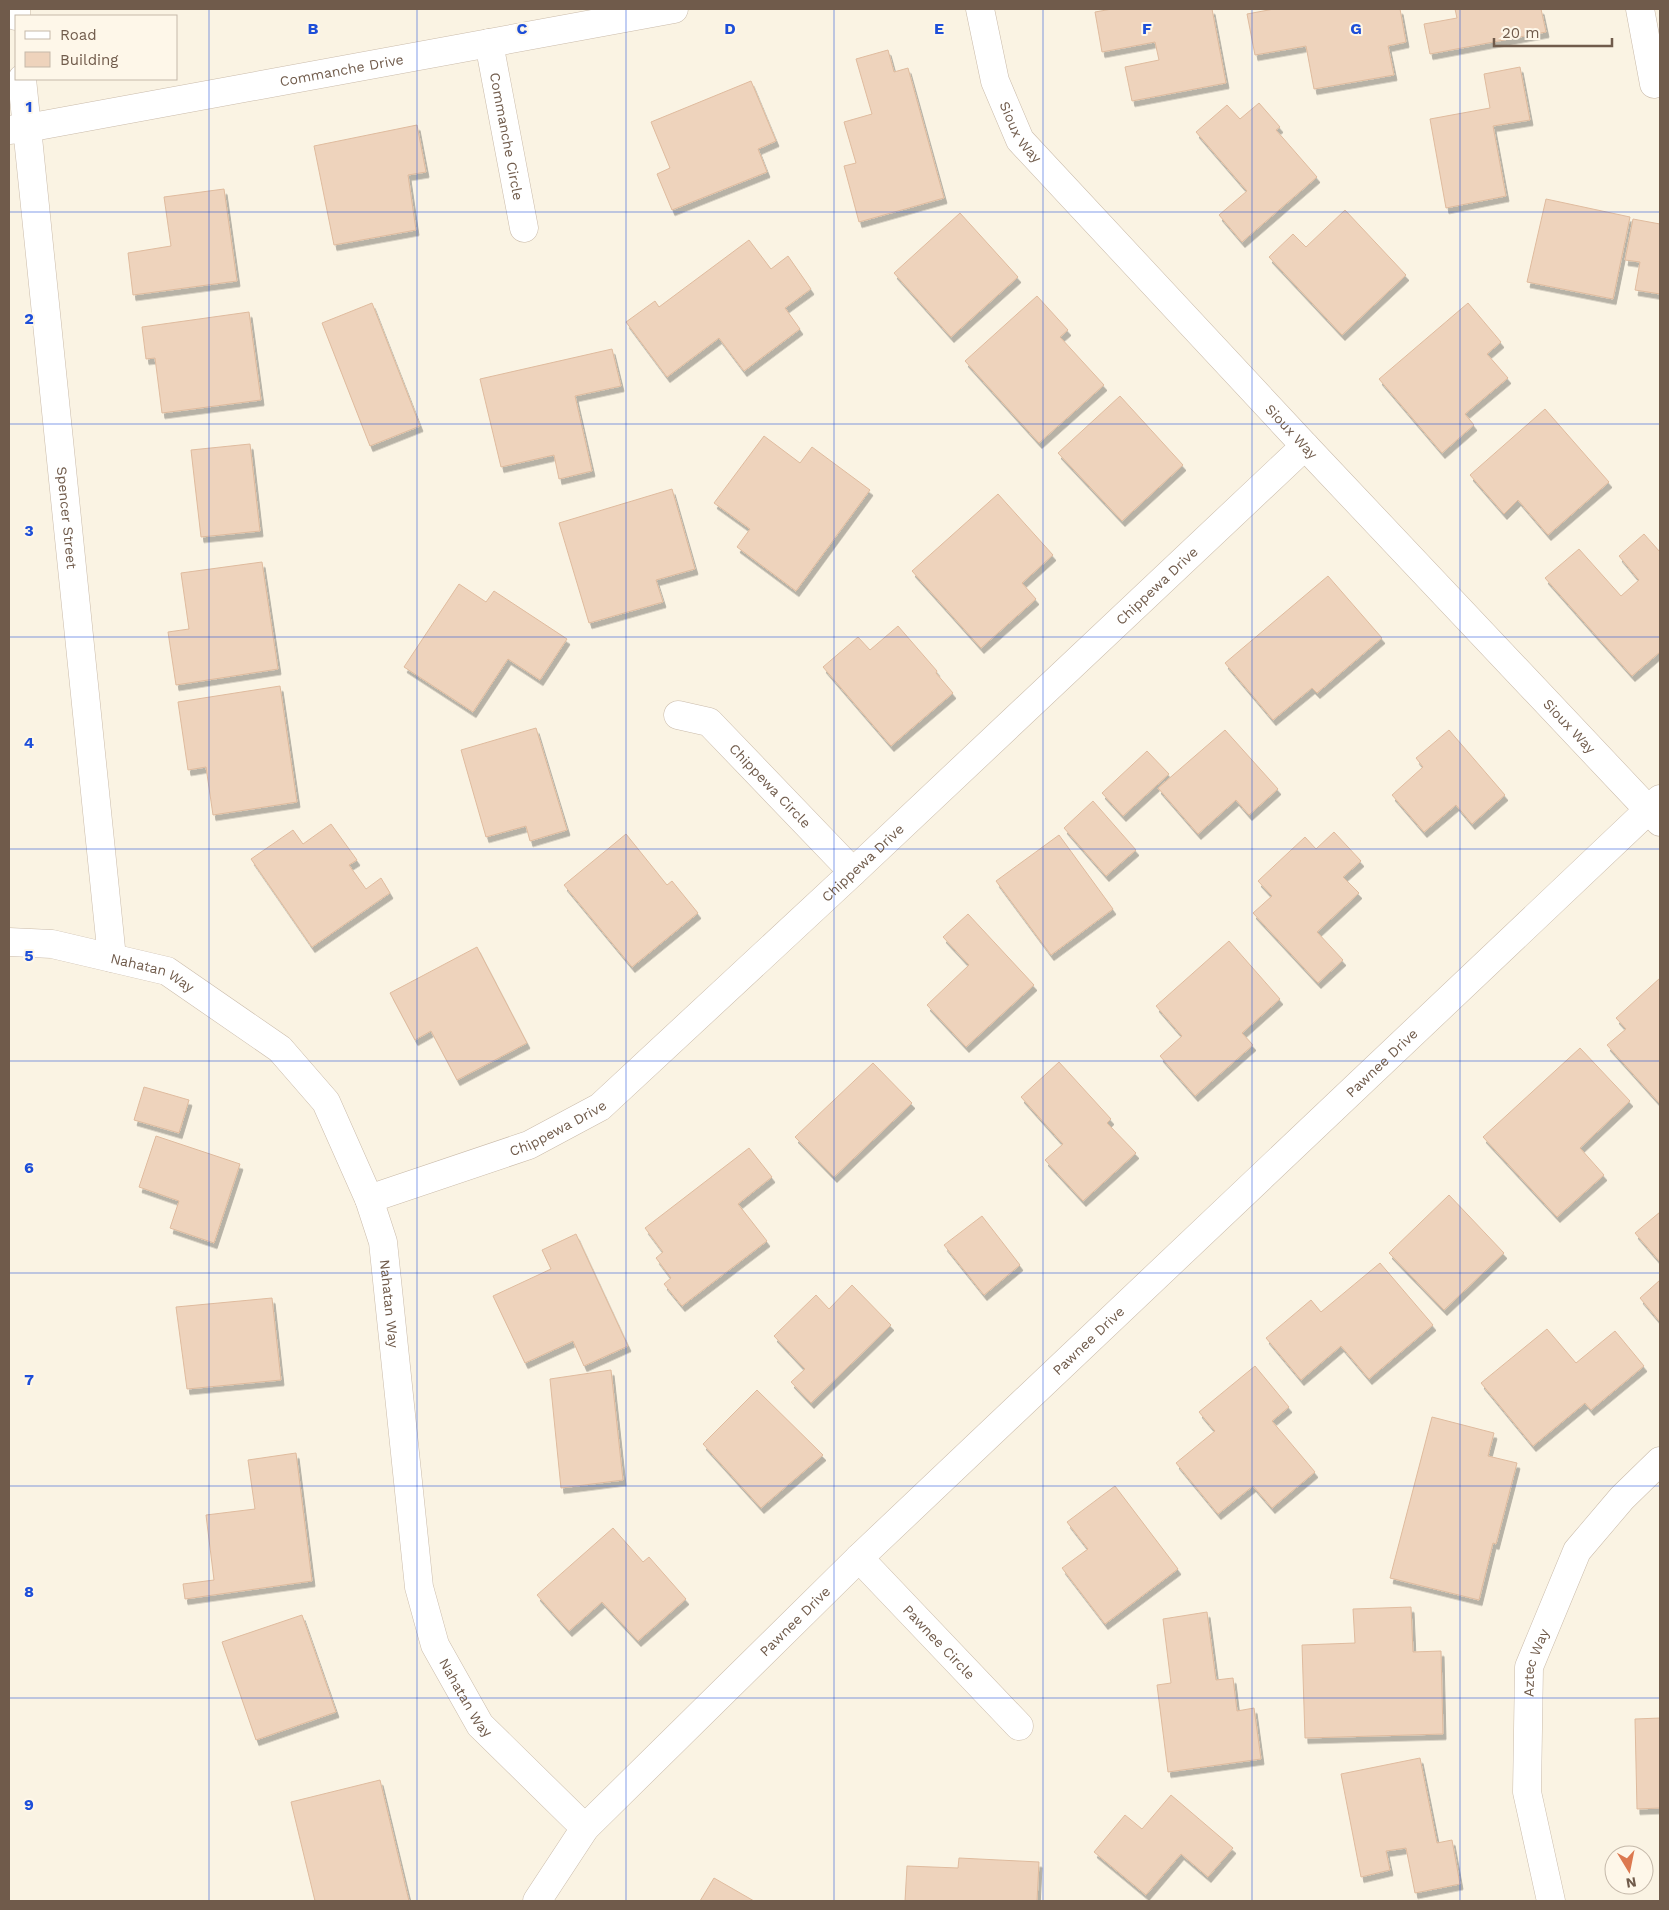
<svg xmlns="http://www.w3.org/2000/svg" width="1669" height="1910" viewBox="0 0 1669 1910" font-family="'Work Sans',sans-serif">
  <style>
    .building { fill: #eed3bc; stroke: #dfbb9e; filter: url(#shadow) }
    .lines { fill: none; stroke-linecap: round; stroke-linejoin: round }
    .minor-casing { stroke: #cabbaa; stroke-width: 29 }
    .minor { stroke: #fff; stroke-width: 28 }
    .grid { fill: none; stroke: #1d4ed8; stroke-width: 1; stroke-opacity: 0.55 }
    .labels { text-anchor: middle; stroke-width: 4; stroke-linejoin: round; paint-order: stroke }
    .street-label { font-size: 14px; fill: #705b4b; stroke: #fef7e9 }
    .grid-label { font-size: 16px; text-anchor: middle; font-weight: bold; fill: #1d4ed8; stroke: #fef7e9; stroke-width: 4; stroke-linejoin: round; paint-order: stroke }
  </style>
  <defs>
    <filter id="shadow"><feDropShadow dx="3" dy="5.5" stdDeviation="0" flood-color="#0004"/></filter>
  </defs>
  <rect width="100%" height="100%" fill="#faf3e3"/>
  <g class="building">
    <polygon points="1112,9 1212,9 1226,83 1132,101 1125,67 1159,60 1155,42 1102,52 1095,12"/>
    <polygon points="1274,9 1400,9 1406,42 1388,46 1394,75 1314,89 1306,46 1255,55 1247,14"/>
    <polygon points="1455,9 1541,9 1546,32 1430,54 1424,24 1457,18"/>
    <polygon points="888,50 894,72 908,68 944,198 859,222 844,166 856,163 844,122 872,114 856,59"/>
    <polygon points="1520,67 1530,120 1493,126 1506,196 1446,208 1430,119 1490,108 1484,74"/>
    <polygon points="751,81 776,141 758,149 767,172 672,210 657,174 670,168 651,122"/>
    <polygon points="1259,103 1280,127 1276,130 1317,177 1242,242 1219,215 1247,191 1196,132 1227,105 1240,119"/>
    <polygon points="417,125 426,172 408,175 416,230 334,245 314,146"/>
    <polygon points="224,189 237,281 133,295 128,253 171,246 164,197"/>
    <polygon points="1546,199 1630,217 1613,299 1527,282"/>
    <polygon points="1345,210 1406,275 1342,335 1269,257 1293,234 1306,247"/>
    <polygon points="960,213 1018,277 951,337 894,273"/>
    <polygon points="1633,219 1660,224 1660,294 1635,290 1640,262 1625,260"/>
    <polygon points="749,240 771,269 788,256 811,289 785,308 800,329 744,371 719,338 667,377 626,322 655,301 659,307"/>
    <polygon points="1037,296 1068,330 1060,337 1104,385 1039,443 965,361"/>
    <polygon points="372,303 420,426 370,446 322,323"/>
    <polygon points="1468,303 1501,342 1487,354 1508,378 1465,414 1474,425 1442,453 1379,379"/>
    <polygon points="249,312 261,400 162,413 155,358 146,359 142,327"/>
    <polygon points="612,349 621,386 575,396 592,471 559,479 554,455 501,467 480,379"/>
    <polygon points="1120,396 1183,465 1122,521 1058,453"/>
    <polygon points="1545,409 1609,482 1548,535 1518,500 1504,514 1470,475"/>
    <polygon points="764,436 800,463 812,447 870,490 796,591 737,547 750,529 714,503"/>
    <polygon points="250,444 260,531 201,537 191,450"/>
    <polygon points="672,489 695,569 656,580 663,602 589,623 559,523"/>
    <polygon points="998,494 1053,555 1022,583 1036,599 981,648 912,571"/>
    <polygon points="1644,534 1660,552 1660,652 1632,676 1545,578 1579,549 1621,596 1639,580 1619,556"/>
    <polygon points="262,562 278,669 176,685 168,632 189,629 181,573"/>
    <polygon points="1328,576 1382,638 1317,693 1312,688 1273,720 1225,663"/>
    <polygon points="459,584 486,602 494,591 567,639 540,680 508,659 473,712 404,667"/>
    <polygon points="898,626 937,671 936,673 953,693 891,746 823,667 858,637 870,650"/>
    <polygon points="280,686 297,802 213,815 206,767 188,770 178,702"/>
    <polygon points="536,728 567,830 530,841 526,826 486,837 461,750"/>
    <polygon points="1225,730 1278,789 1249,815 1236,800 1198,834 1158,788"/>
    <polygon points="1449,730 1505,795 1472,824 1456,805 1424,832 1392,795 1423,767 1416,758"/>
    <polygon points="1147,751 1169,774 1123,816 1102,793"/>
    <polygon points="1093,801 1136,850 1106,876 1064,828"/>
    <polygon points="331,824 357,860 349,865 366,889 381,878 390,893 312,947 251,859 293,830 303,844"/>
    <polygon points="1334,832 1361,861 1343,877 1359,893 1317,932 1343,960 1318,983 1253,913 1272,896 1258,881 1305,837 1316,849"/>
    <polygon points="626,834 667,885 672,881 698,913 632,967 564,885"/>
    <polygon points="1059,835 1113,909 1051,955 996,881"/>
    <polygon points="968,914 1034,985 966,1047 927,1005 969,965 943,937"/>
    <polygon points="1229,941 1280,999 1242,1033 1253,1045 1195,1096 1160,1056 1182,1036 1156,1006"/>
    <polygon points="477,947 527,1043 457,1080 431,1031 415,1040 390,993"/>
    <polygon points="1660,978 1660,1104 1607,1045 1626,1029 1616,1018"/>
    <polygon points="1580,1048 1630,1101 1580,1148 1604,1175 1557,1217 1483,1137"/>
    <polygon points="1059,1062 1111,1119 1107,1123 1136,1153 1083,1201 1045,1160 1063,1144 1021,1097"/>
    <polygon points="873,1063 912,1103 834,1177 795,1137"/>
    <polygon points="144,1087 189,1100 179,1133 134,1120"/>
    <polygon points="156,1136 240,1164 214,1243 170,1228 179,1201 139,1187"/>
    <polygon points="749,1148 772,1177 738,1204 767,1241 682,1306 664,1284 671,1278 656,1258 663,1252 645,1228"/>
    <polygon points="1449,1195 1504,1253 1444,1310 1389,1253"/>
    <polygon points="1660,1212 1660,1262 1635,1233"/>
    <polygon points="982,1216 1020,1265 984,1295 944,1245"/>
    <polygon points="576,1234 628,1346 584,1366 573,1341 525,1363 493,1296 551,1269 542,1250"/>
    <polygon points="1380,1263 1433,1325 1369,1379 1341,1346 1301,1380 1266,1338 1311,1300 1321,1312"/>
    <polygon points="1660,1280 1660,1322 1640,1298"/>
    <polygon points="852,1285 891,1325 811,1403 791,1382 805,1369 774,1336 816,1295 829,1309"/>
    <polygon points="272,1298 281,1380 187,1389 176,1307"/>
    <polygon points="1547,1329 1576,1363 1615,1331 1644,1366 1591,1410 1585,1403 1533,1446 1481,1383"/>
    <polygon points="1255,1366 1289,1407 1272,1421 1315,1472 1272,1508 1253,1486 1218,1514 1176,1463 1215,1431 1199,1412"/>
    <polygon points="611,1370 623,1480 561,1488 550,1379"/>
    <polygon points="757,1390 823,1455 761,1508 703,1444"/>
    <polygon points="1432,1417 1494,1433 1488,1456 1517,1463 1496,1544 1493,1543 1479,1600 1390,1578"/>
    <polygon points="296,1453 312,1581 185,1599 183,1584 214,1580 206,1515 255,1509 248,1460"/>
    <polygon points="1115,1486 1178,1569 1105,1624 1062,1568 1088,1549 1067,1522"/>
    <polygon points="613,1528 643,1562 649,1557 686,1599 638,1641 602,1602 569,1631 537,1595"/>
    <polygon points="1411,1607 1413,1652 1441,1651 1443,1734 1305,1738 1302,1645 1355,1643 1353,1609"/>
    <polygon points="1207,1612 1216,1680 1233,1678 1237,1711 1254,1708 1261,1759 1168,1772 1157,1685 1171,1683 1163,1619"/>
    <polygon points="302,1615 336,1712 256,1740 222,1642"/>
    <polygon points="1660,1718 1660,1808 1637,1809 1635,1719"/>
    <polygon points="1420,1758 1437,1843 1452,1840 1460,1884 1415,1893 1406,1848 1386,1851 1390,1870 1361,1877 1341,1774"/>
    <polygon points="380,1780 409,1901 315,1901 291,1802"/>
    <polygon points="1171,1795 1233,1848 1208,1877 1181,1854 1146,1895 1094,1852 1125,1815 1142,1829"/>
    <polygon points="959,1858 1039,1862 1037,1901 905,1901 907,1866 958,1868"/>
    <polygon points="714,1878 754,1901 700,1901"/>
  </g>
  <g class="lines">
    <g class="minor-casing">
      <g id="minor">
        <polyline points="16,9 16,16"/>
        <path id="s1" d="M980,9L995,81L1020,140L1305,446L1660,822"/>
        <polyline points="1640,9 1654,84"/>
        <path id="s2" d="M489,43L524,228"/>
        <path id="s3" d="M22,79L112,958"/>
        <path id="s4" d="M9,130L27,128L674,9"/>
        <path id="s5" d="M678,715L709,722L853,872"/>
        <path id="s6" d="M9,942L52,944L167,971L280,1049L326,1102L369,1199L383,1242L419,1587L435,1645L480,1725L585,1828"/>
        <path id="s7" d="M369,1199L529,1145L600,1107L853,872L1305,446"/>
        <path id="s8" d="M859,1558L1019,1726"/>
        <path id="s9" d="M537,1901L585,1828L859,1558L1660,799"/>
        <path id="s10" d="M1551,1901L1527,1792L1529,1667L1577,1551L1622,1498L1660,1461"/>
      </g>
    </g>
    <use href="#minor" class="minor"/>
  </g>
  <path class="grid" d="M209,9V1901M417,9V1901M626,9V1901M834,9V1901M1043,9V1901M1252,9V1901M1460,9V1901M9,212H1660M9,424H1660M9,637H1660M9,849H1660M9,1061H1660M9,1273H1660M9,1486H1660M9,1698H1660"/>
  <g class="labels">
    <g class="street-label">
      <text dy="5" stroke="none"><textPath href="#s4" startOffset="338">Commanche Drive</textPath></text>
      <text dy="5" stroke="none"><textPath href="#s1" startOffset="131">Sioux Way</textPath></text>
      <text dy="5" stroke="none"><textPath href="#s2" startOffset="95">Commanche Circle</textPath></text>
      <text dy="5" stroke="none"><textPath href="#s1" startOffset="536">Sioux Way</textPath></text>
      <text dy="5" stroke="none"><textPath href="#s3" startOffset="441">Spencer Street</textPath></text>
      <text dy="5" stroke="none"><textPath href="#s7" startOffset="1012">Chippewa Drive</textPath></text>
      <text dy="5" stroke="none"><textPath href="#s1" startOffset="941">Sioux Way</textPath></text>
      <text dy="5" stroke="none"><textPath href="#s5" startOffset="120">Chippewa Circle</textPath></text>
      <text dy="5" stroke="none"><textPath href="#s7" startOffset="608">Chippewa Drive</textPath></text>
      <text dy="5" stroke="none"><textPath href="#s6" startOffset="148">Nahatan Way</textPath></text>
      <text dy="5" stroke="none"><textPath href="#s9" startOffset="1192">Pawnee Drive</textPath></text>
      <text dy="5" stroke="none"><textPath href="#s7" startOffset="202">Chippewa Drive</textPath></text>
      <text dy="5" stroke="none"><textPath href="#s6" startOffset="582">Nahatan Way</textPath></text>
      <text dy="5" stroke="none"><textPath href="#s9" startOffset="788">Pawnee Drive</textPath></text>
      <text dy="5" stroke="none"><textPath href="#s9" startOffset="382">Pawnee Drive</textPath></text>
      <text dy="5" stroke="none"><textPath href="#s8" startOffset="116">Pawnee Circle</textPath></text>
      <text dy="5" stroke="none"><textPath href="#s10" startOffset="242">Aztec Way</textPath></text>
      <text dy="5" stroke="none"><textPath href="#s6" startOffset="988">Nahatan Way</textPath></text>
    </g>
  </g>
  <g class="grid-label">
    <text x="313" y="34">B</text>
    <text x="522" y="34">C</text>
    <text x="730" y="34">D</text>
    <text x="939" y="34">E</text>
    <text x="1147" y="34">F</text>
    <text x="1356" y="34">G</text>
    <text x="29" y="112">1</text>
    <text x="29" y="324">2</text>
    <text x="29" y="536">3</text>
    <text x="29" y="748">4</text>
    <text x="29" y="961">5</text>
    <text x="29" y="1173">6</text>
    <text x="29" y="1385">7</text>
    <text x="29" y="1597">8</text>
    <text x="29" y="1810">9</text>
  </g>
  <rect width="1669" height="1910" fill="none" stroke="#705b4b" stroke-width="20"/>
  <rect x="15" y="15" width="162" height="65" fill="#fef7e9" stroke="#c5b9aa"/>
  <rect x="25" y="31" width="25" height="8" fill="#ffffff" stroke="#c5b9aa"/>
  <text x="60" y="40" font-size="15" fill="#705b4b">Road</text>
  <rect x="25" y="52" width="25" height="15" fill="#eed3bc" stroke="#c5b9aa"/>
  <text x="60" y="65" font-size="15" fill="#705b4b">Building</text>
  <g transform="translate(1629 1870) rotate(170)"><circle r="24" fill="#fef7e9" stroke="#c5b9aa"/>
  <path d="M0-4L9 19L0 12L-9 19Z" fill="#dc7950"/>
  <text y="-8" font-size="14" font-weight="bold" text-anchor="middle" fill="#705b4b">N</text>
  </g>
  <path d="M1494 38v8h118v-8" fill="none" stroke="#705b4b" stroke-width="2.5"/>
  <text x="1502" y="38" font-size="15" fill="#705b4b" stroke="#fef7e9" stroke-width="4" paint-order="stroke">20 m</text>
</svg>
